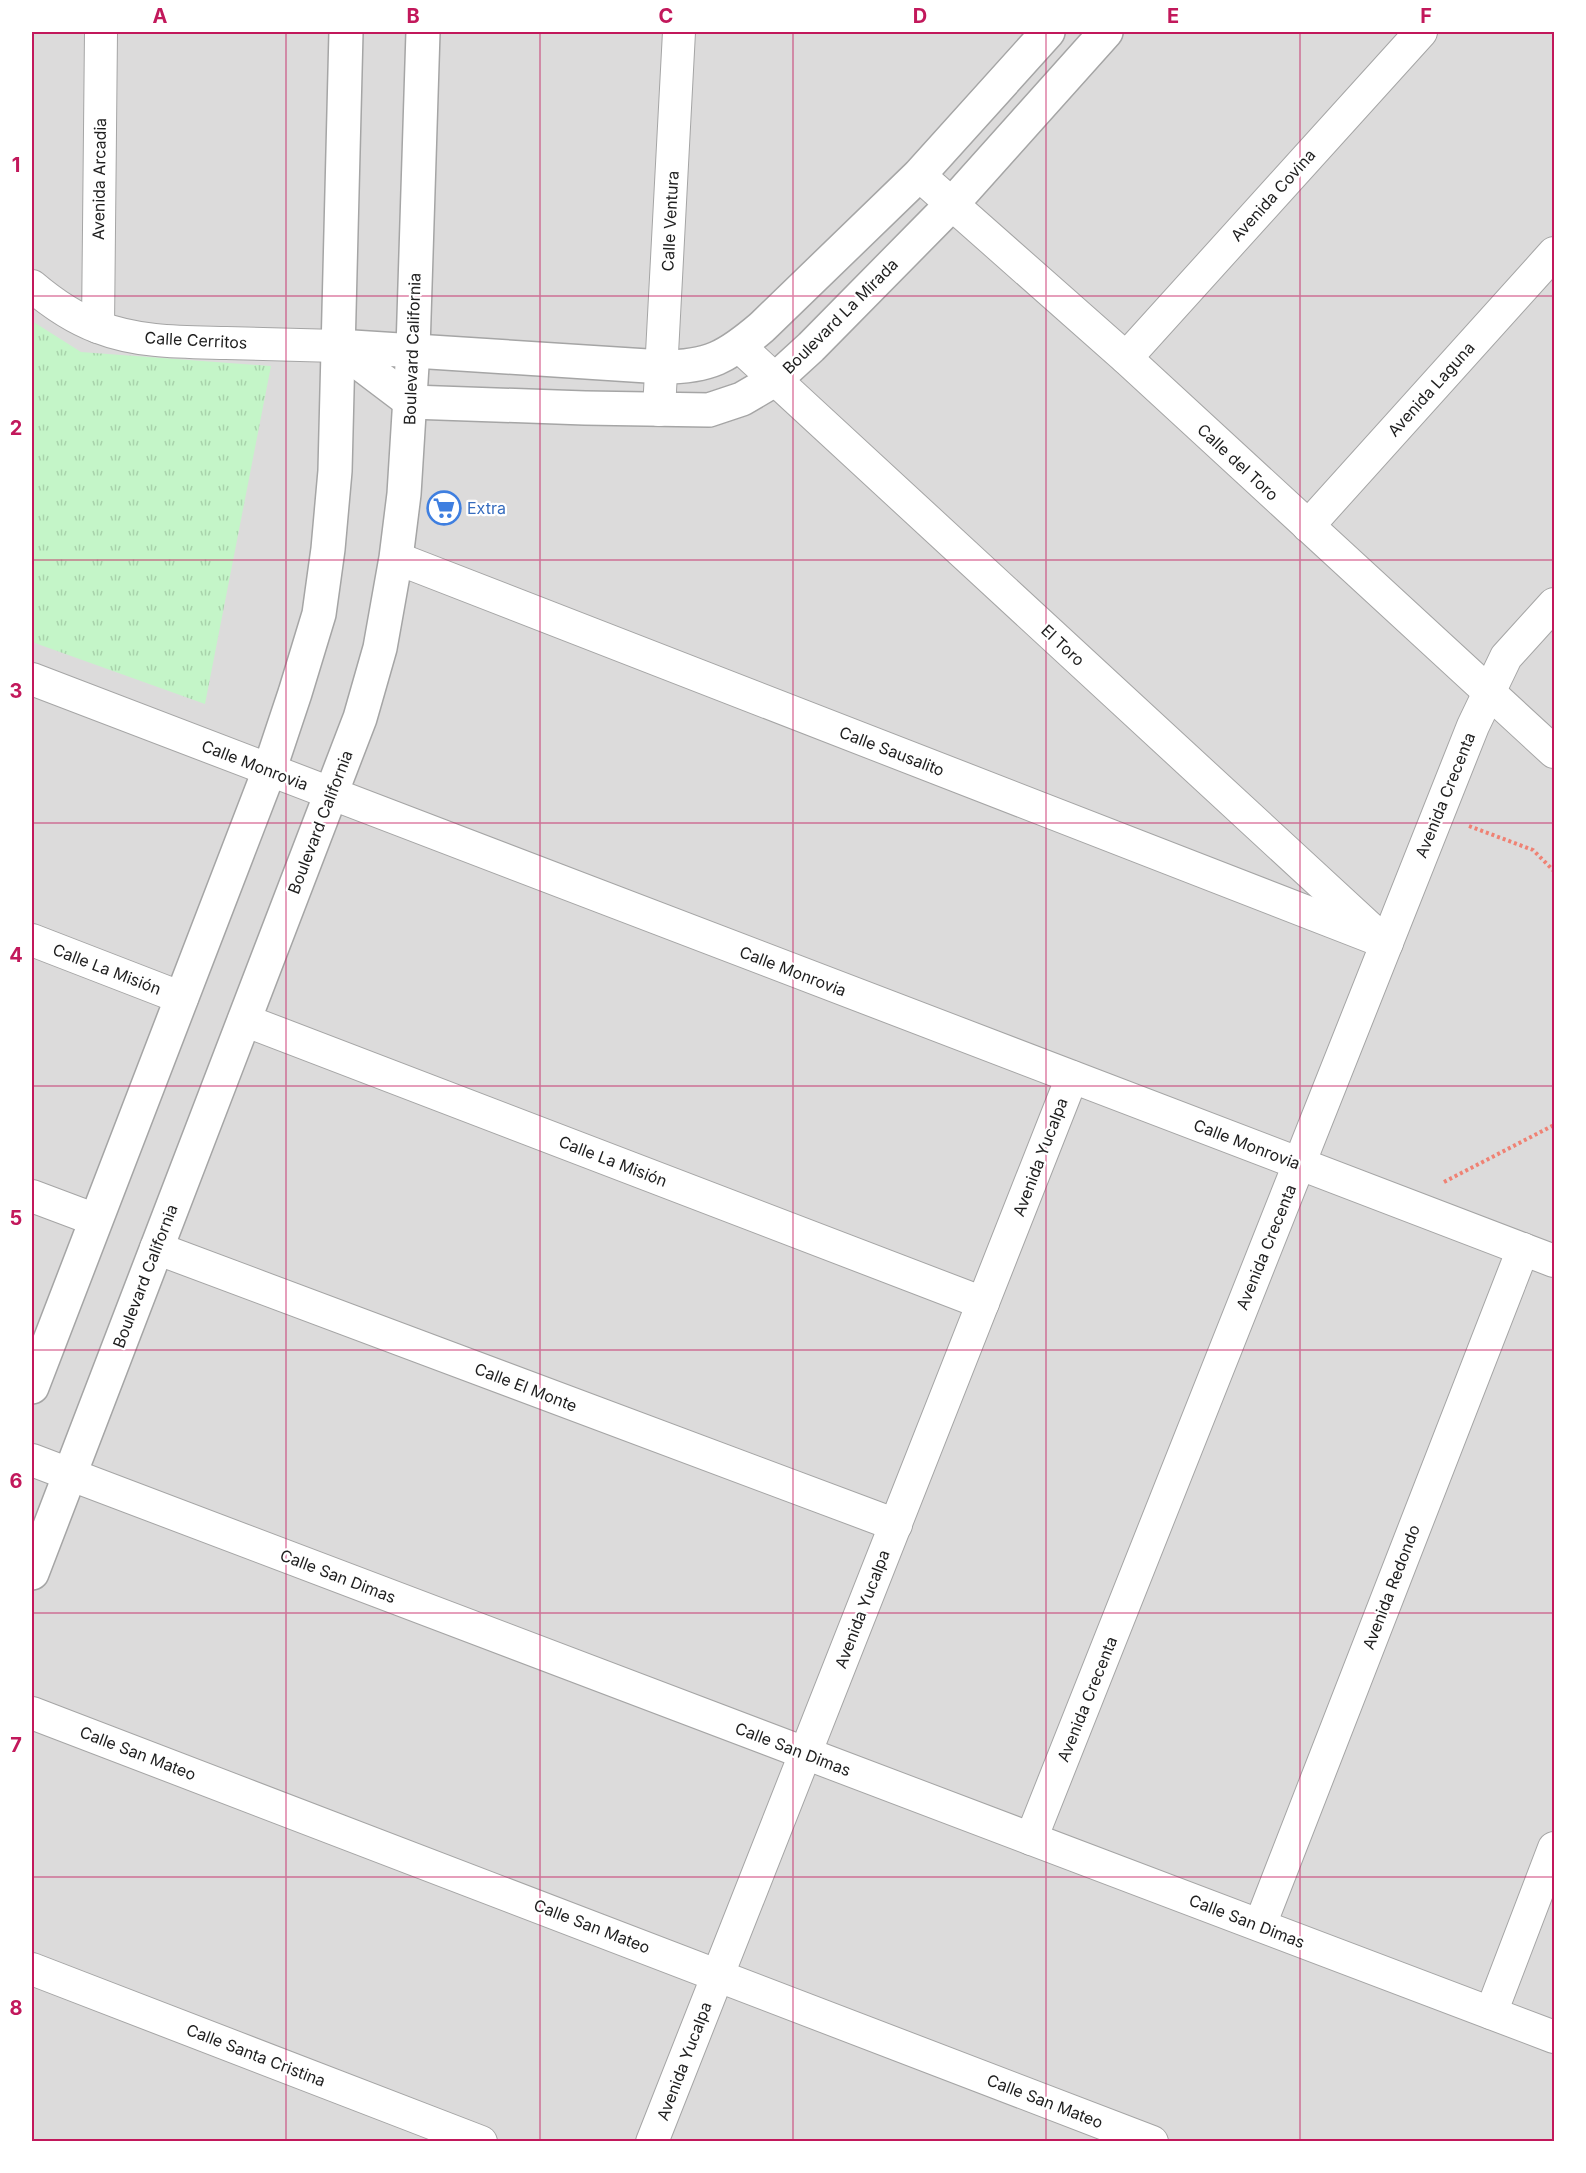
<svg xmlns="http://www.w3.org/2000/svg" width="1586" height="2173" viewBox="0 0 1586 2173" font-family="Inter,sans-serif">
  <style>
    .residential { fill: #dcdbdb }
    .park { fill: url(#park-tufts) }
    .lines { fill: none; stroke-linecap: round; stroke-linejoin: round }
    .minor-casing { stroke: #a5a5a5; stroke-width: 34 }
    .tertiary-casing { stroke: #a5a5a5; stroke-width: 36 }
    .path { stroke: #ef8274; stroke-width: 4; stroke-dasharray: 3 3; stroke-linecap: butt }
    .minor { stroke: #fff; stroke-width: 32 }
    .tertiary { stroke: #fff; stroke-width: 33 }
    .grid { fill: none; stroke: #c2185b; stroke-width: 1.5; stroke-opacity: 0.55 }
    .labels { text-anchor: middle; stroke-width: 4.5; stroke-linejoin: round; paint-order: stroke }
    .street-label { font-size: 16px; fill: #1e1e1e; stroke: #fff }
    .shop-label { font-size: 16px; fill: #366cbe; stroke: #fff; text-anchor: start }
    .neatline { fill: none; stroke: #c2185b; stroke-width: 2 }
    .grid-label { font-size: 20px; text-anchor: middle; font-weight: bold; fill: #c2185b }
  </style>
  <defs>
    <pattern id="park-tufts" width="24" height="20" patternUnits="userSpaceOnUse" patternTransform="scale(1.5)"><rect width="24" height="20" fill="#c4f5c8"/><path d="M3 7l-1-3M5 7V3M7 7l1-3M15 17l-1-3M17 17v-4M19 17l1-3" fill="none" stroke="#a8d2ab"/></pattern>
  </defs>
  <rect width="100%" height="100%" fill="#eeebe4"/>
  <rect class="residential" x="32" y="32" width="1522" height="2109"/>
  <polygon class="park" points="32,321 81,352 271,366 205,704 32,642"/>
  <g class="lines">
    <g class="minor-casing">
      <g id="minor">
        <polyline points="919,175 1126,358 1554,752"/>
        <path d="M32,286C52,303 74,318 98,327C139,343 183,342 226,343C263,344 300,345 337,346"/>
        <polyline points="98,327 101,32"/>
        <polyline points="740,347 1374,932"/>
        <polyline points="1126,358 1421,32"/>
        <polyline points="659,410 679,32"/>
        <polyline points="1308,526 1554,253"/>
        <polyline points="396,558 1387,943"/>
        <polyline points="32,679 1554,1261"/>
        <polyline points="32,940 182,998"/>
        <polyline points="244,1020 983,1303"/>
        <polyline points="32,1196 96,1220"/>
        <polyline points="156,1248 896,1525"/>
        <polyline points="32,1460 1554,2037"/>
        <polyline points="32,1713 1152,2142"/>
        <polyline points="1031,1839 1473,726 1506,657 1554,604"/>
        <polyline points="1260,1925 1523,1249"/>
        <polyline points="32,1969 481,2142"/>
        <polyline points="1491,2013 1554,1848"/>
        <polyline points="652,2142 1072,1077"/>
      </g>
    </g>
    <g class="tertiary-casing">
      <g id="tertiary">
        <polyline points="337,346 411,402 585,408 709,410 742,399 776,379 811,347 952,204 1106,32"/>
        <path d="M337,346L663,367C709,367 727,357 762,327L919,175L1048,32"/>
        <polyline points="32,1387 269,771 295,693 319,614 328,549 335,471 346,32"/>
        <polyline points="32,1573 360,718 380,648 396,558 404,494 413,349 423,32"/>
      </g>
    </g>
    <g class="path">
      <polyline points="1469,826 1533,850 1554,871"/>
      <polyline points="1444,1182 1554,1125"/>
    </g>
    <use href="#minor" class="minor"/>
    <use href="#tertiary" class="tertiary"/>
  </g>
  <path class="grid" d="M286,32V2142M540,32V2142M793,32V2142M1046,32V2142M1300,32V2142M32,296H1554M32,560H1554M32,823H1554M32,1086H1554M32,1350H1554M32,1613H1554M32,1877H1554"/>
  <defs>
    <g id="supermarket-ring" transform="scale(1.725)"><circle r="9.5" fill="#fff" stroke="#3f7fe0" stroke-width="1.5"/><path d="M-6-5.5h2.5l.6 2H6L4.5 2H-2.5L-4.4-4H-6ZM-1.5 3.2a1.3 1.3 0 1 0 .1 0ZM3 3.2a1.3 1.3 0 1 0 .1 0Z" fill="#3f7fe0"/></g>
  </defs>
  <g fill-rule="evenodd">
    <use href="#supermarket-ring" x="444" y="508"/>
  </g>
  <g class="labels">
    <g class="street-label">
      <text transform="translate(99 179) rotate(-89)" y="6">Avenida Arcadia</text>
      <text transform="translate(1273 195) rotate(-48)" y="6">Avenida Covina</text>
      <text transform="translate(670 221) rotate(-87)" y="6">Calle Ventura</text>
      <text transform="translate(840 316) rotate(-45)" y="6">Boulevard La Mirada</text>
      <text transform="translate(196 340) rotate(3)" y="6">Calle Cerritos</text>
      <text transform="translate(412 349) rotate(-88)" y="6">Boulevard California</text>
      <text transform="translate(1431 389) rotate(-48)" y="6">Avenida Laguna</text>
      <text transform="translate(1238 462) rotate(43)" y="6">Calle del Toro</text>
      <text transform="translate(1063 645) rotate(43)" y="6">El Toro</text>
      <text transform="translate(892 751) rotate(21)" y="6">Calle Sausalito</text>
      <text transform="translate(255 765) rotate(21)" y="6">Calle Monrovia</text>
      <text transform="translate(1445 795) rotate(-68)" y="6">Avenida Crecenta</text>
      <text transform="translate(320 822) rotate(-69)" y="6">Boulevard California</text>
      <text transform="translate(107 969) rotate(21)" y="6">Calle La Misión</text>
      <text transform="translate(793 971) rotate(21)" y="6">Calle Monrovia</text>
      <text transform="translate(1247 1144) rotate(21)" y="6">Calle Monrovia</text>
      <text transform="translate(1040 1157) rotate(-69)" y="6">Avenida Yucalpa</text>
      <text transform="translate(613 1161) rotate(21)" y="6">Calle La Misión</text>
      <text transform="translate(1266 1247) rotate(-68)" y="6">Avenida Crecenta</text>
      <text transform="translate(145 1276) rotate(-69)" y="6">Boulevard California</text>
      <text transform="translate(526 1387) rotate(21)" y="6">Calle El Monte</text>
      <text transform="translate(338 1576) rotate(21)" y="6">Calle San Dimas</text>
      <text transform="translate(1391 1587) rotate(-69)" y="6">Avenida Redondo</text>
      <text transform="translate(862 1609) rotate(-69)" y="6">Avenida Yucalpa</text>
      <text transform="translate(1087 1699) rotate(-68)" y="6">Avenida Crecenta</text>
      <text transform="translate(793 1749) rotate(21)" y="6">Calle San Dimas</text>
      <text transform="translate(138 1753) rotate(21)" y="6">Calle San Mateo</text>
      <text transform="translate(1247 1921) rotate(21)" y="6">Calle San Dimas</text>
      <text transform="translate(592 1926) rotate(21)" y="6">Calle San Mateo</text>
      <text transform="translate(256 2055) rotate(21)" y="6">Calle Santa Cristina</text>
      <text transform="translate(684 2061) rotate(-69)" y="6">Avenida Yucalpa</text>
      <text transform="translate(1045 2101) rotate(21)" y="6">Calle San Mateo</text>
    </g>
    <g class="shop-label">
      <text x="467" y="514">Extra</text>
    </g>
  </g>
  <rect width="1586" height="2173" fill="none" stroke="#ffffff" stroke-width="66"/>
  <rect x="33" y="33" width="1520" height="2107" class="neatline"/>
  <g class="grid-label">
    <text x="160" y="23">A</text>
    <text x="413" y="23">B</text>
    <text x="666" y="23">C</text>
    <text x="920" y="23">D</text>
    <text x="1173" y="23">E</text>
    <text x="1426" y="23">F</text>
    <text x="16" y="172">1</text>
    <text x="16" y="435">2</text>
    <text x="16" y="698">3</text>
    <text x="16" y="962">4</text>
    <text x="16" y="1225">5</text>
    <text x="16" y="1488">6</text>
    <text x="16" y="1752">7</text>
    <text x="16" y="2015">8</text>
  </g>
</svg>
